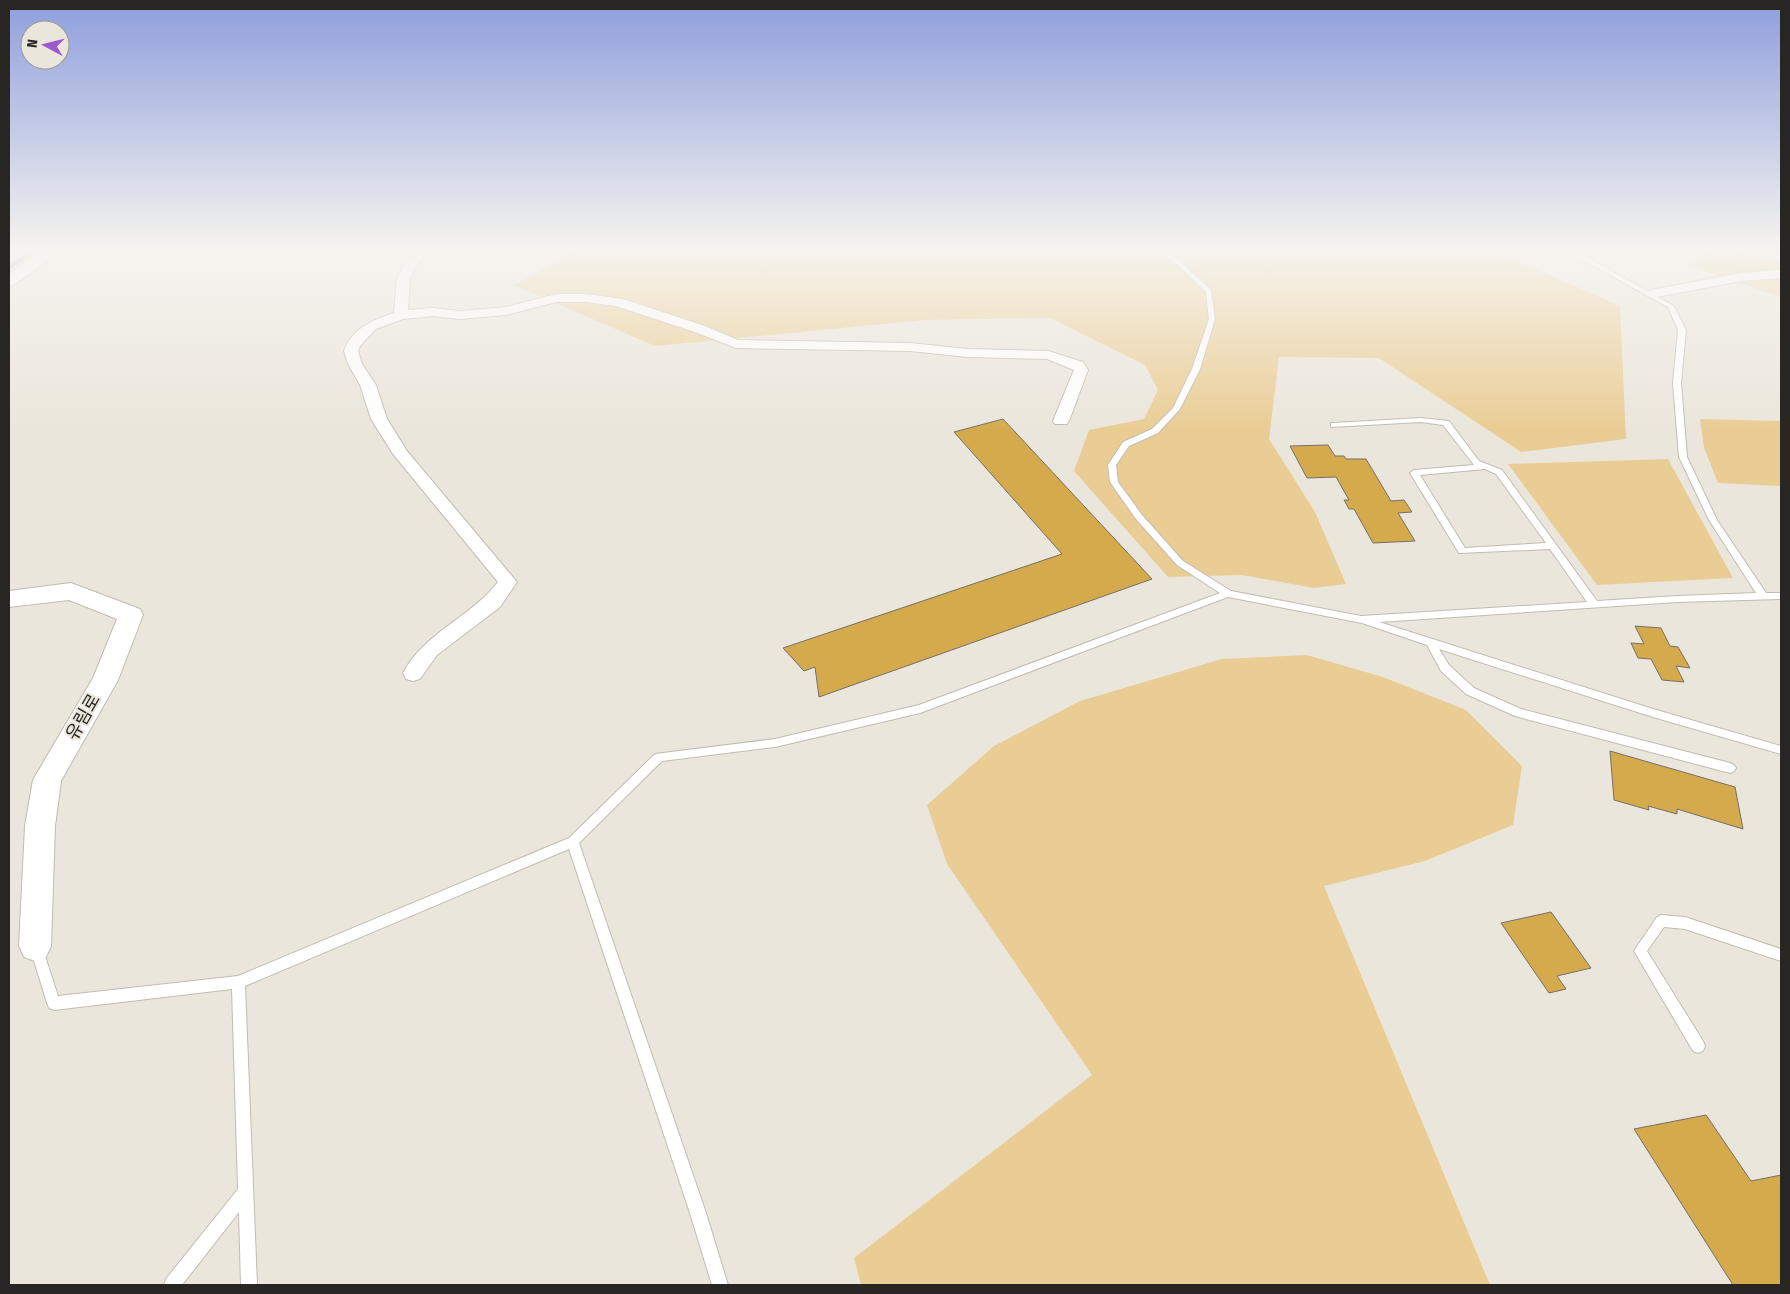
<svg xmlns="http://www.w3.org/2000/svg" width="1790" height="1294" viewBox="0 0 1790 1294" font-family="'Fira Sans Condensed','Noto Sans KR',sans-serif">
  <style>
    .green { fill: #eacd94 }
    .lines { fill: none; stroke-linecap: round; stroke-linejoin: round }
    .stream { stroke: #a87ecc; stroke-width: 4.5 }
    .building { fill: #d5aa4d; stroke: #757067 }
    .service-casing { stroke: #c1bcb2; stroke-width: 2 }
    .minor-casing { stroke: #c1bcb2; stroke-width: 2 }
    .tertiary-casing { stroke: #c1bcb2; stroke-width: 2 }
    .service { fill: #fff; fill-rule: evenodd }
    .minor { fill: #fff; fill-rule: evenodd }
    .tertiary { fill: #fff; fill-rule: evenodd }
    .labels { text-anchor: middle; stroke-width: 4; stroke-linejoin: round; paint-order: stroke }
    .street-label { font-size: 18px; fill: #282622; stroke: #ebe6dc }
  </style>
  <rect width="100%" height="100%" fill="#ebe6dc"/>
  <g class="green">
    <polygon points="580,248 1506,248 1513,259 1620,306 1626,439 1521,452 1379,358 1279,357 1269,439 1315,512 1346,584 1314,588 1242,575 1168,577 1074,471 1089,430 1144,419 1158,390 1145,365 1050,318 924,320 655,346 514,285"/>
    <polygon points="1715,248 1726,248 1781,262 1781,297 1688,265"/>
    <polygon points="1700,419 1781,421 1781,486 1718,483 1704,448"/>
    <polygon points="1668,459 1733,578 1597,585 1508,464"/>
    <polygon points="1307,655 1383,677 1466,710 1522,766 1513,825 1425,861 1324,886 1490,1285 861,1285 854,1258 1092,1075 947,864 927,805 994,746 1080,701 1222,659"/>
  </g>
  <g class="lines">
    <polyline class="stream" points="9,267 39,248"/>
  </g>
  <g class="building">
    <polygon points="1003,419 1152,579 819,697 815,667 804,671 783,648 1062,554 954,432"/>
    <polygon points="1328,445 1335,456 1344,456 1346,459 1366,459 1391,501 1404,500 1412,512 1398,513 1415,541 1373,543 1354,509 1349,509 1344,500 1349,500 1336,477 1307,478 1290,446"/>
    <polygon points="1635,626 1661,628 1670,646 1678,647 1690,668 1676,666 1684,682 1662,680 1651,659 1638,658 1631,643 1644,644"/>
    <polygon points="1610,751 1735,787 1743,829 1677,809 1677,814 1648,806 1649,810 1614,800"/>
    <polygon points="1551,912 1591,968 1557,976 1566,989 1549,993 1501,923"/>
    <polygon points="1706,1115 1751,1181 1781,1175 1781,1285 1733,1285 1634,1129"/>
  </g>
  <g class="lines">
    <g class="service-casing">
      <g id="service">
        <path d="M1153,248H1161L1182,263L1211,290L1215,319L1200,369L1180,409L1158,433L1129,446L1116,465L1118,482L1142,515L1183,561L1231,591L1361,616L1587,602L1550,549L1459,553L1410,473L1414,470L1474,465L1443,425L1421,422L1331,427V423H1334L1421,418L1449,421L1479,461L1502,470L1597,601L1677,596L1756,593L1709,520L1679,457L1673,383L1678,330L1668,307L1563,249L1570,248L1674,306L1686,330L1681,383L1687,457L1717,520L1766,593H1781V599L1677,602L1379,622L1653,709L1781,746V754L1653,717L1439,649L1449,665L1474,688L1521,709L1730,763L1734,765L1736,768L1734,771L1730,773L1515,716L1466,694L1441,671L1427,645L1362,623L1228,597L920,713L775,747L662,761L579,843L705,1210L728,1285H712L689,1210L569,849L245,986L257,1285H241L239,1212L182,1285H164L166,1279L238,1189L232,989L54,1010L49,1008L47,1003L30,948L31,944L36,942L41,944L58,996L238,976L569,838L655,754L775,739L919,705L1220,593L1177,565L1136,519L1110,482L1108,465L1123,442L1152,429L1173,408L1192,369L1209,319L1206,292L1178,265ZM1485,469L1496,474L1546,543L1465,548L1420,475Z"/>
        <polygon points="1661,915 1685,917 1781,949 1781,961 1685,929 1664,927 1647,951 1703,1041 1705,1046 1703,1051 1698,1053 1693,1051 1634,951 1657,917"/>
      </g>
    </g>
    <g class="minor-casing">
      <g id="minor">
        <path d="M417,248H430L414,269L410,278L408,310L433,308L460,311L506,307L556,294H586L623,299L705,326L738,340L910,343L968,349L1048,351L1083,362L1088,370L1069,421L1067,424H1055L1053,421L1074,370L1047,359L968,357L910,351L736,348L695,332L616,306L586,302H556L506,315L460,319L433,316L403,319L376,329L360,346L358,351L362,364L376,385L387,419L407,451L517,582L500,607L437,655L420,679L413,681L406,679L403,673C425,632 470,618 498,582L393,454L371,419L360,385L348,364L344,351C352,328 373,320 394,313L397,278L403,267Z"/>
        <polygon points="1781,270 1781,278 1741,281 1651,298 1644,294 1651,290 1741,273"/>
      </g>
    </g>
    <g class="tertiary-casing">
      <g id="tertiary">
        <polygon points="47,248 66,248 15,284 9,286 9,274"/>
        <polygon points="71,583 140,609 143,615 118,680 61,781 55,826 51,946 46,957 35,961 24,957 19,946 25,826 33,780 93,678 117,619 69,600 9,607 9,591"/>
      </g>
    </g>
    <use href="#service" class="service"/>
    <use href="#minor" class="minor"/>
    <use href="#tertiary" class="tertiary"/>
  </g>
  <linearGradient id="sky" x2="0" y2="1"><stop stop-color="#8e9edd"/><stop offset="0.58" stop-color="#f6f4ef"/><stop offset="1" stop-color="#f6f4ef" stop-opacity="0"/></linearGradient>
  <rect width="1790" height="430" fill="url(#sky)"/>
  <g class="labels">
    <g class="street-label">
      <text transform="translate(83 717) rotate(-60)" y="6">유림로</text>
    </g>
  </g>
  <rect width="1790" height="1294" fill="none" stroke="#282622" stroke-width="20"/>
  <g transform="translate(45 45) rotate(277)"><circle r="24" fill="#ebe6dc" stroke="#9d9992"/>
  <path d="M0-4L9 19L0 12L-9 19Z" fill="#9c5acf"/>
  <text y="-8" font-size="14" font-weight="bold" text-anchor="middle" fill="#282622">N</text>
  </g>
</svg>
